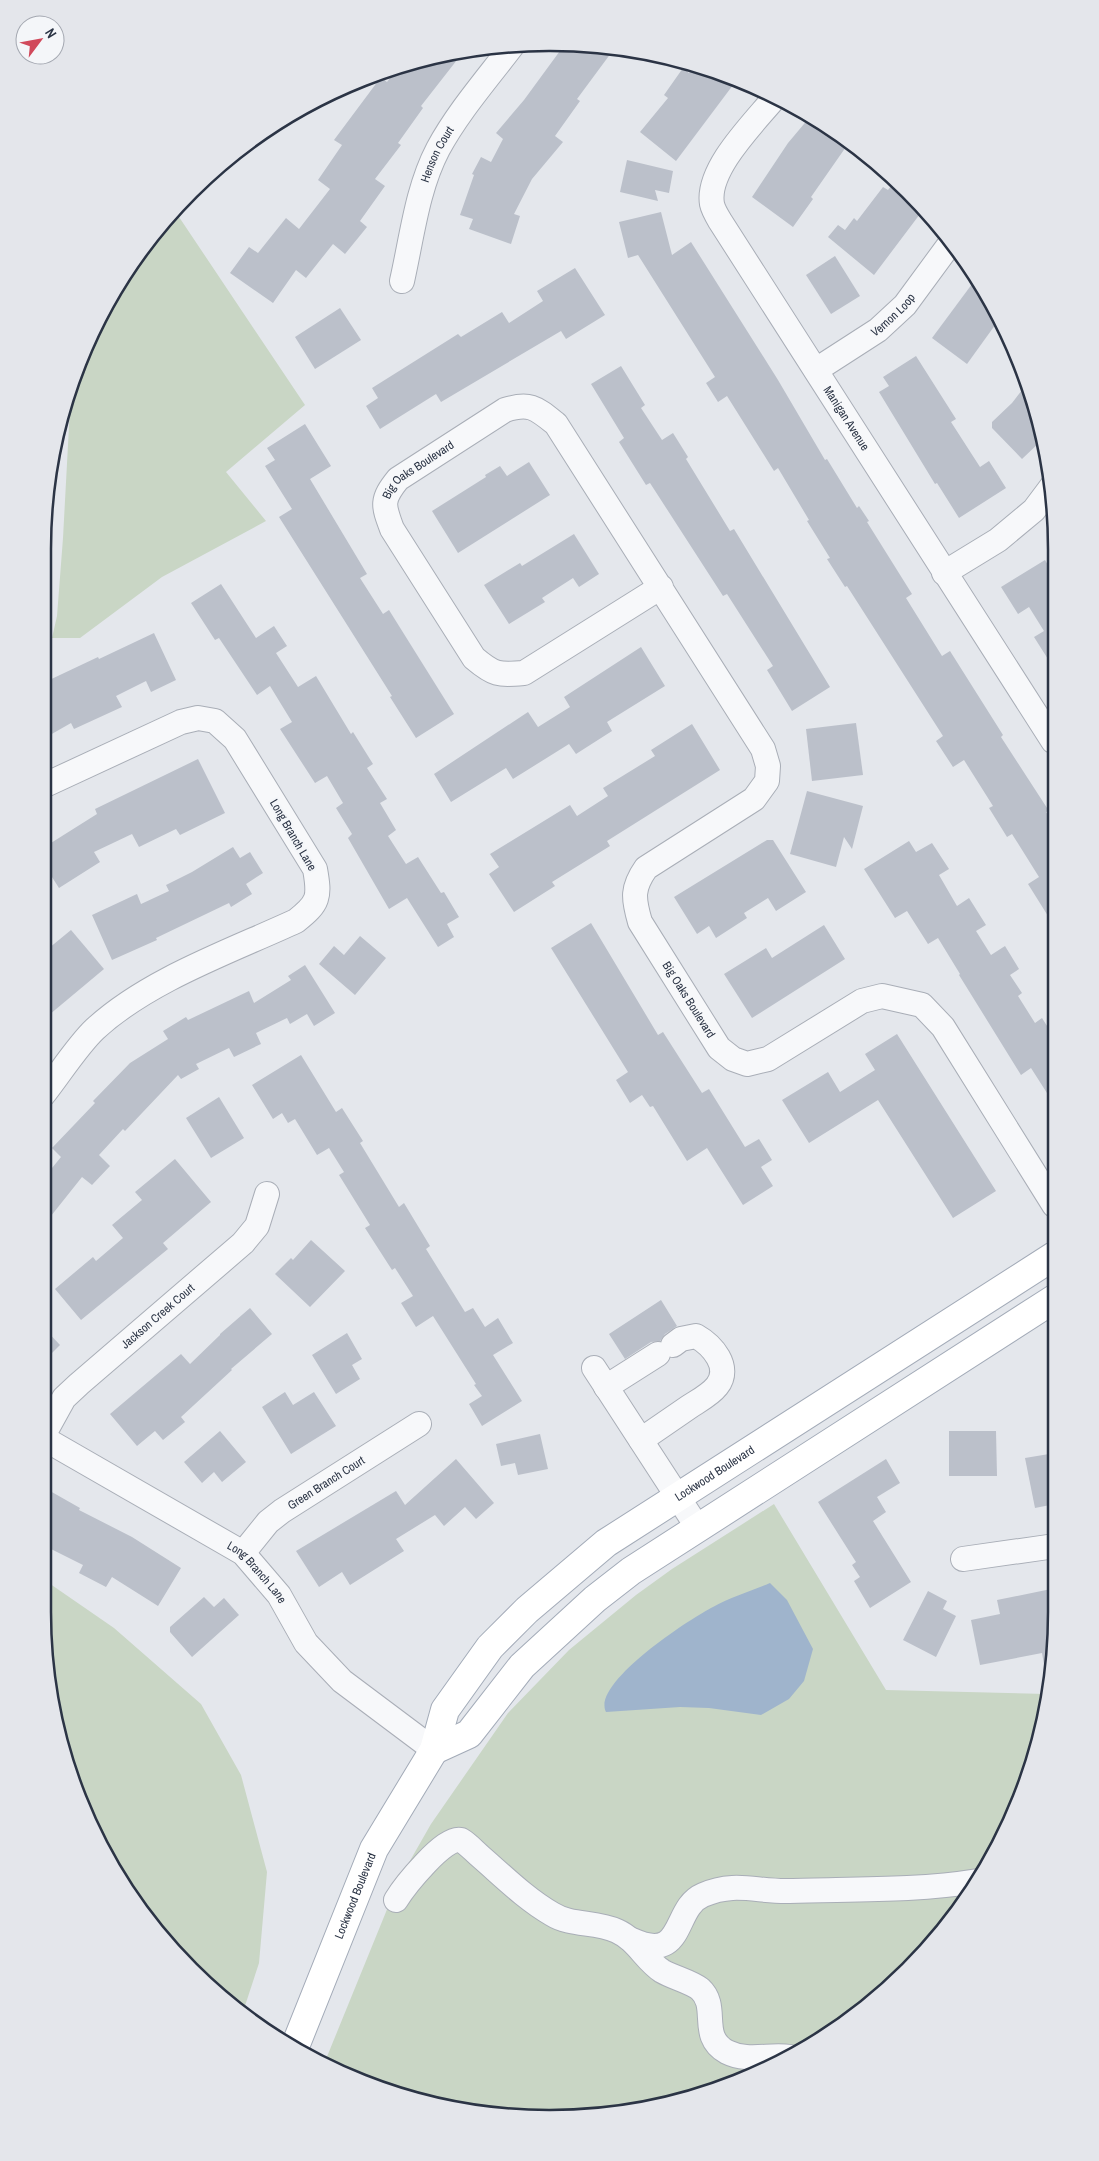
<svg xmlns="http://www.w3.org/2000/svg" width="1099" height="2161" viewBox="0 0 1099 2161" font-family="'Archivo Narrow',sans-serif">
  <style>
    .green { fill: #c9d6c5 }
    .water { fill: #9fb4cc }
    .building { fill: #bbc0ca }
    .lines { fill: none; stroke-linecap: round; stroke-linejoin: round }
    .minor-casing { stroke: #a9aeb7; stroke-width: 26 }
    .major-casing { stroke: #a3abb8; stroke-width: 30 }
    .minor { stroke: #f7f8fa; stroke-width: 24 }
    .major { stroke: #fff; stroke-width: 28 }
    .labels { text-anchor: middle; stroke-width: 4.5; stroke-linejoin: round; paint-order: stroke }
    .street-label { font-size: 12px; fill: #2b3445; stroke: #f4f6f9 }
    .rim { fill: none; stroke: #2b3445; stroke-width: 2.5 }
  </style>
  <rect width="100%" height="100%" fill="#e4e7ec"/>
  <g class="green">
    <polygon points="175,211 305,405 226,472 266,521 162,577 80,638 52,638 57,616 63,538 71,389 95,326 147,241"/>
    <polygon points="774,1504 886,1690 1047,1694 1039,1742 1004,1835 971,1893 908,1970 831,2033 773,2066 681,2101 615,2114 517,2117 450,2109 356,2080 324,2064 399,1880 431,1824 508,1713 569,1650 636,1595 672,1569"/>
    <path d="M43,1579L114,1628L201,1704L241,1775L267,1872L259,1963L243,2012C146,1943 77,1828 53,1711C50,1698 50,1683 48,1670C45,1639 42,1610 43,1579Z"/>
  </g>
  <path class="water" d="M770,1583L787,1600L813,1649L804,1681L789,1699L761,1715L709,1708L680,1707L606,1712C591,1683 691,1618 713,1607C731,1597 751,1591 770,1583Z"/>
  <g class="building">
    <polygon points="565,44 582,44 614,49 577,99 580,101 555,136 563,142 532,179 514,214 520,216 511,244 469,229 473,219 460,215 474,175 472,174 481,157 491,162 503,139 496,133 524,100"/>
    <polygon points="464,51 421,106 423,108 398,143 401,145 375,179 385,186 360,221 367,227 345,254 333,244 306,278 296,270 273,303 230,273 249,247 258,253 286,218 299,229 330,189 318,180 342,145 334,140 381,77 387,82 399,66"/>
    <polygon points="695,65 736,81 676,161 640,132 668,98 664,95 683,68 689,73"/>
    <polygon points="809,118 848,144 811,197 813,199 793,227 752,197 788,143"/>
    <polygon points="627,160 673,171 669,193 655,190 658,201 620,192"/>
    <polygon points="895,181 923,210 874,275 828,237 838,225 845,230 854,218 857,221 883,187 888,190"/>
    <polygon points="661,212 672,255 691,242 778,380 825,460 827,459 857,508 859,506 869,521 867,522 912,594 906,598 942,656 950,651 1003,735 1001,737 1049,811 1046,812 1053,823 1053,924 1028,884 1039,877 1012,834 1007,837 989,808 993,806 964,760 953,767 936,741 943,736 847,586 845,587 827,559 830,558 807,521 809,520 778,468 774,471 727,396 718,402 706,383 715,377 638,255 628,258 619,222"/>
    <polygon points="835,256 860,296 831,314 806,275"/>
    <polygon points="575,268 605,315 566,339 561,331 441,402 436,394 380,429 366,406 378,398 372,388 458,334 461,337 502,312 509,323 543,301 537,291"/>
    <polygon points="975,280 998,321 967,364 932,338"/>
    <polygon points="340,308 361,340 315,369 295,337"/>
    <polygon points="916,356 956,419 951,422 980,467 989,461 1006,488 959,518 937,483 935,484 879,392 889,386 883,377"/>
    <polygon points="621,366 645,405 641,408 662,440 673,433 688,457 686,459 730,531 734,529 830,687 792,711 767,670 773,666 727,594 723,596 650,483 646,485 619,442 624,438 591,384"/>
    <polygon points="1026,385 1041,441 1022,459 992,428 992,422 1012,403"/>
    <polygon points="305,424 331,466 310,479 367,574 360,578 383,614 389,610 454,714 416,738 390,697 392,696 279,517 292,509 265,466 275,460 267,448"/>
    <polygon points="529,462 550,495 458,553 432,511 486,477 485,475 500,466 507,476"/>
    <polygon points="574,534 599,574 579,587 573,578 542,598 545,602 509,624 484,585 520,563 522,566"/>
    <polygon points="1045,560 1052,572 1053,667 1034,637 1044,631 1029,607 1018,614 1001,587"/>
    <polygon points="221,584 256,638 274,626 287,646 276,653 298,687 316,676 351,734 353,732 373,764 367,768 387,799 380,803 396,830 388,836 406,864 418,857 441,893 444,892 459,917 447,924 454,937 438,947 407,898 389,909 348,838 352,834 336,808 343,803 327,776 315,783 280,729 292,722 270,686 257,695 219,638 215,640 191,603"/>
    <polygon points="154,633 176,680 151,692 146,681 116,696 122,707 74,729 71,723 43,739 43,683 98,657 99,659"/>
    <polygon points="641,647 665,686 607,722 612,731 576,754 569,744 513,779 506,768 451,802 434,774 528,712 538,727 570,707 564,697"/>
    <polygon points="856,723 863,775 812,781 806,729"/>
    <polygon points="692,724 720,770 607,841 610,846 552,882 555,886 514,912 489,874 499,867 490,854 570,805 577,816 608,796 603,788 655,756 651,750"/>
    <polygon points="198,759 225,813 180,835 176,829 139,847 132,834 94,852 100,862 59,888 43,863 43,848 97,814 95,809"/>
    <polygon points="807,791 863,806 852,849 844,837 836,867 790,854"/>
    <polygon points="767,840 773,840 806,892 776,911 768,898 744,913 747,918 716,938 709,926 697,934 674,897"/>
    <polygon points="909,841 916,852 932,843 949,869 939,875 957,906 969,898 986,925 976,931 991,955 1005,946 1019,969 1010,975 1022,993 1018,996 1035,1023 1042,1018 1054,1037 1054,1104 1031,1068 1021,1075 959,975 960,974 938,938 928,944 907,911 895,918 864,869"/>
    <polygon points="233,847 240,858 250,852 263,873 246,884 252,894 231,907 229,903 156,938 157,940 112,960 92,915 137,894 141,904 169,891 166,885 192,872"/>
    <polygon points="591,923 658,1035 663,1032 702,1093 709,1089 745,1147 759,1139 772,1160 761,1167 773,1186 743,1205 707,1148 687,1161 653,1106 650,1107 642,1095 630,1103 616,1080 628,1072 551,948"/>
    <polygon points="824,925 845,959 752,1018 724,974 766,948 772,958"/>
    <polygon points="71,930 104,969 43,1020 43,953"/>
    <polygon points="360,936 386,958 355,995 319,964 334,946 344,955"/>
    <polygon points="305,965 335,1013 314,1026 307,1014 290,1024 287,1018 256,1033 261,1044 234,1057 229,1048 196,1064 199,1069 181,1079 178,1075 125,1131 123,1129 99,1155 110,1166 92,1185 82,1177 43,1226 43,1179 61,1157 52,1148 95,1103 93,1101 130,1063 168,1039 163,1031 186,1017 188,1020 249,991 254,1003 291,980 288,976"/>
    <polygon points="897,1034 996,1191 953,1218 878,1100 809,1143 782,1100 828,1072 840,1092 875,1070 865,1054"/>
    <polygon points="301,1055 336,1112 342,1108 363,1141 360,1143 399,1207 404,1203 430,1246 426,1249 465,1312 473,1308 485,1327 498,1318 513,1343 493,1355 522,1401 482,1426 469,1404 482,1396 474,1385 476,1384 433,1316 416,1327 401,1303 413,1296 395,1268 392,1270 365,1228 370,1225 339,1175 344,1172 329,1148 317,1155 295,1119 288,1123 282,1113 273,1119 252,1085"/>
    <polygon points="219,1097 244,1138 211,1158 186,1118"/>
    <polygon points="175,1159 211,1202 163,1243 168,1249 81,1320 55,1289 93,1257 96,1261 123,1238 112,1225 142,1200 135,1192"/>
    <polygon points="311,1240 345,1271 310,1307 275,1274 291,1258 293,1260"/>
    <polygon points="661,1300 677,1326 665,1334 660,1341 651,1342 625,1359 609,1334"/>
    <polygon points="250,1308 272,1334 231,1369 232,1370 181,1417 185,1422 163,1440 155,1431 137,1446 110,1414 181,1354 190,1364 220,1335 220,1334"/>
    <polygon points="43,1327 60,1345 43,1362"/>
    <polygon points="347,1333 362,1359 352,1365 360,1379 336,1394 312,1355"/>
    <polygon points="285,1392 293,1405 314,1392 336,1426 291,1454 262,1407"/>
    <polygon points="220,1431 246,1462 222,1482 214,1472 202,1483 184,1462"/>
    <polygon points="949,1431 996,1431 997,1476 949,1476"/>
    <polygon points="540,1434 548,1469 518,1475 515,1463 501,1466 496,1444"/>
    <polygon points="1055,1453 1055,1504 1035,1508 1025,1458"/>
    <polygon points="456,1459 494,1503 476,1519 465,1507 444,1526 435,1515 396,1539 404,1551 350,1585 342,1572 319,1587 296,1551 396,1491 405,1505"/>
    <polygon points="886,1459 900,1483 877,1497 886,1512 873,1521 911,1582 870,1608 854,1581 860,1577 852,1565 856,1562 818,1502"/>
    <polygon points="43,1487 80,1508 79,1510 132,1537 181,1568 158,1606 112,1577 106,1587 79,1573 83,1565 43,1545"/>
    <polygon points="1051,1589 1054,1605 1055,1605 1055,1644 1049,1682 1047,1682 1042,1653 980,1665 971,1620 1000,1614 997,1600"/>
    <polygon points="928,1591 947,1601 943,1609 956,1616 936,1657 903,1640"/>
    <polygon points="204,1597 214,1607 224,1598 239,1615 192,1657 170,1632 170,1627"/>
  </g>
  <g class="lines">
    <g class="minor-casing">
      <g id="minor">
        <path id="s1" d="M776,96C755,122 706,169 712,204C713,209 717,216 720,221L1053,741"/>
        <path id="s2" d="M402,281C412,237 417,189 438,149C458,112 487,79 512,46"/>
        <path id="s3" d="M816,370L878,330L905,305L952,241"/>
        <polyline points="944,573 998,540 1034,510 1052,486"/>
        <path id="s4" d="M661,587L524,673C498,675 494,675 474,658L392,529C383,505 381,500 398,479L505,410C530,402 536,408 556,424L763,749L768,766L767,781L754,799L646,868C632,888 633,898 640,922L719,1048L733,1059L747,1064L768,1059L862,1001L882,996L922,1005L943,1027L1054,1205"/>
        <path d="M43,1095C59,1075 77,1046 95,1029C148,980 231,951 296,921C319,903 320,897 315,869L235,739L215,721L198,718L181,722L43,786"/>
        <polyline points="594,1368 698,1528"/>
        <polyline points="606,1387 658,1354"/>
        <path id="s5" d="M43,1436L64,1398L79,1384L243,1243L257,1226L267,1194"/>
        <path id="s6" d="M43,1438L243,1553L279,1595L306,1643L342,1681L434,1750"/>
        <path d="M641,1440C657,1429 673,1418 689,1407C698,1401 710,1395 717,1386C732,1367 712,1345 696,1336L681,1339L673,1345"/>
        <path id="s7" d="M243,1553L268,1522L282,1511L419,1424"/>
        <polyline points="963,1559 1055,1546"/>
        <path d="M396,1900C404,1887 445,1835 461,1840C468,1844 474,1851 481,1857C504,1877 526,1899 552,1914C571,1926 596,1921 617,1931C637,1940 645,1960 662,1971C674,1978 689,1981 700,1989C720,2007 698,2036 727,2052C747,2062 769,2054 790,2057"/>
        <path d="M632,1940C686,1964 672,1908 703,1895C735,1881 757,1892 789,1891C852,1889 916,1891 978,1881"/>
      </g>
    </g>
    <g class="major-casing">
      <g id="major">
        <polyline points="434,1750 469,1734 522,1666 595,1599 631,1571 1054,1299"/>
        <path id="s8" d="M294,2049L374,1849L434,1750L445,1710L490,1647L527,1610L606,1543L1054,1256"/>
      </g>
    </g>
    <use href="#minor" class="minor"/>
    <use href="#major" class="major"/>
  </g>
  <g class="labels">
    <g class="street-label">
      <text dy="4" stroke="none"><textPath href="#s2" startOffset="132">Henson Court</textPath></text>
      <text dy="4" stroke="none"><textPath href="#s3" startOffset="95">Vernon Loop</textPath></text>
      <text dy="4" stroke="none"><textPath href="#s1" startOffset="382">Manigan Avenue</textPath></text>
      <text dy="4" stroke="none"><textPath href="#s4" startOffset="445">Big Oaks Boulevard</textPath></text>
      <text transform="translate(293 835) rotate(60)" y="4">Long Branch Lane</text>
      <text dy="4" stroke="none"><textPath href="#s4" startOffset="1325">Big Oaks Boulevard</textPath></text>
      <text dy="4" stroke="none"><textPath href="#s5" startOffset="168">Jackson Creek Court</textPath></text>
      <text dy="4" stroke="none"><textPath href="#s8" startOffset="735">Lockwood Boulevard</textPath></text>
      <text dy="4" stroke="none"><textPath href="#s7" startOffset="110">Green Branch Court</textPath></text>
      <text dy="4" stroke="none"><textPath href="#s6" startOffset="254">Long Branch Lane</textPath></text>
      <text dy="4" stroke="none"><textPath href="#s8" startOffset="165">Lockwood Boulevard</textPath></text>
    </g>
  </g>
  <path d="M0 0H1099V2161H0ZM549 51H550A498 498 0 0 1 1048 549V1612A498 498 0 0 1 550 2110H549A498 498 0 0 1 51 1612V549A498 498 0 0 1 549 51Z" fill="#e4e6eb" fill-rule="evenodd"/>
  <path class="rim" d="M549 51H550A498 498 0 0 1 1048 549V1612A498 498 0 0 1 550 2110H549A498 498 0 0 1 51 1612V549A498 498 0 0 1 549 51Z"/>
  <g transform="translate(40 40) rotate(58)"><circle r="24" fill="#f4f6f9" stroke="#a4a8b1"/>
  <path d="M0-4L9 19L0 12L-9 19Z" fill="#d1495b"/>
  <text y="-8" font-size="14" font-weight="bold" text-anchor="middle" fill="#2b3445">N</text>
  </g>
</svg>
